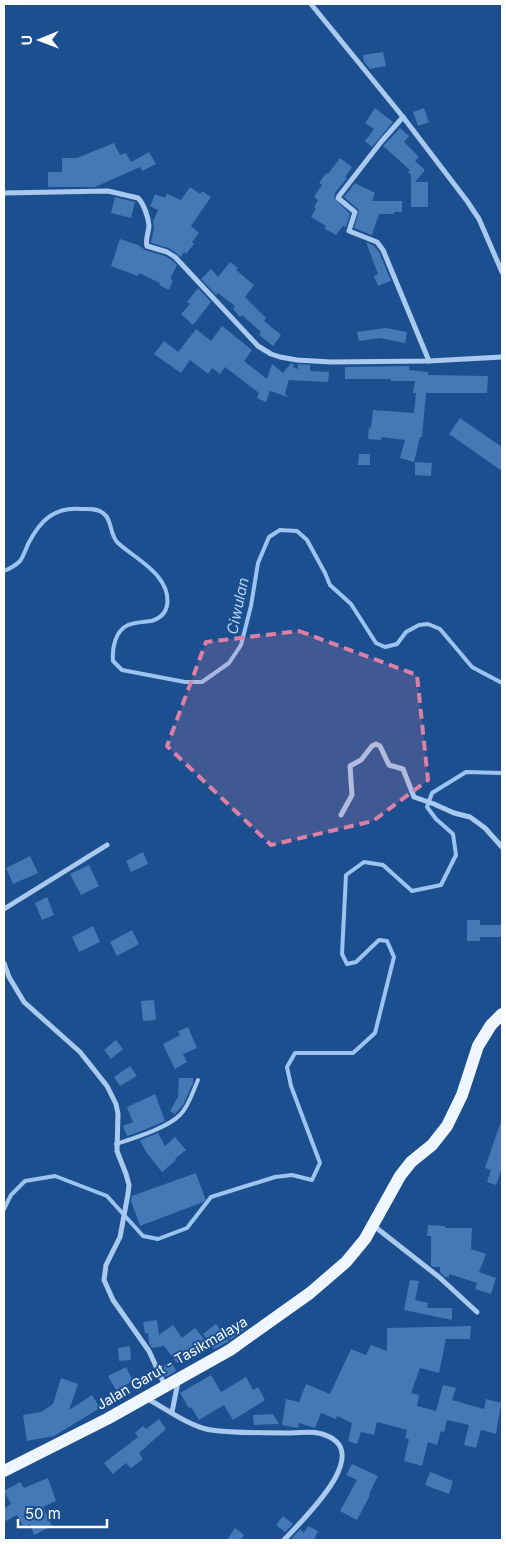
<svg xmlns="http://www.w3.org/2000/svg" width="506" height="1544" viewBox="0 0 506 1544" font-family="Inter,sans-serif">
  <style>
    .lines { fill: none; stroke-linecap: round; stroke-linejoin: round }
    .stream { stroke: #9cc4f0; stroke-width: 4 }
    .building { fill: #4478b7 }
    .service { stroke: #a9c9ee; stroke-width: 4 }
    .minor { stroke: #a9c9ee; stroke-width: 5 }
    .primary { stroke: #f0f6ff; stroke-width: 12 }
    .marked { fill: #dd80a5; fill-opacity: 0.2; stroke: #dd80a5; stroke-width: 4; stroke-dasharray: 10 6; stroke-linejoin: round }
    .labels { text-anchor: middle; stroke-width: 4; stroke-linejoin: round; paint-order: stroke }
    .street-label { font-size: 14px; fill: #fff; stroke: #1b4f8f }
    .water-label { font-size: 15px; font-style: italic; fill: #b5d3f5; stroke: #1b4f8f }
  </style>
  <rect width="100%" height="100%" fill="#1b4f8f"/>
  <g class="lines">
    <g class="stream">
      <path d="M4,571C9,569 16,565 20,561C23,557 26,549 28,544C40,521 53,507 81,509C88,509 97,508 103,513C113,520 109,535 118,543C130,554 150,565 159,578C170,592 173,615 151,621C144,622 135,622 128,625C115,631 112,648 113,661L122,670L185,682H202L229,663L241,645L251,606L258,563L269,537L280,530L297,531L307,540L325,573L330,585L351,604L376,643L385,647L397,644L406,632L419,625L428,624L440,629L472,667L502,683"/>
      <polyline points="4,1209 11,1195 25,1181 55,1176 107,1196 143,1236 158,1239 187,1228 211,1197 275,1177 292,1175 312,1180 320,1163 291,1086 287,1067 295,1053 353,1053 375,1033 394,957 387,941 379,940 356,962 347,964 342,954 346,875 364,862 383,865 412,891 441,885 456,855 453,834 436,819 427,807 432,793 466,772 502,773"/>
    </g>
  </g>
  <g class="building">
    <polygon points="383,52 386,66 370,69 364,62 363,55"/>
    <polygon points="375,108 393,122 372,147 365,141 374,129 365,123"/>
    <polygon points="424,108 429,122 418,126 413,112"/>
    <polygon points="400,128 409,136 404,142 419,157 415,161 425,170 415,182 428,182 428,207 411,207 411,175 408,172 410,170 383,146"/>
    <polygon points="114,143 120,155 126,153 131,162 149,152 156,164 142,171 140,167 95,187 48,187 48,172 62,172 62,158 77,158"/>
    <polygon points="340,158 352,167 345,177 347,178 335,193 334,198 350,214 346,227 343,226 336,235 325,229 326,226 311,217 316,208 314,207 318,200 314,197 322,185 319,183 326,173 328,174"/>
    <polygon points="355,183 375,193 372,201 402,201 402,212 394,212 394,214 379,214 372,235 354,228 359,210 344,197"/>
    <polygon points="190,187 200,194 202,191 211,197 191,226 199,233 192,242 194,244 186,254 184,252 181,257 169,248 151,243 154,228 153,221 158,210 150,206 155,194 165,198 167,194 181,200"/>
    <polygon points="115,197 135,202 131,218 111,213"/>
    <polygon points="120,239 138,245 145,250 165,256 172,260 177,265 170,279 173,280 169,290 159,285 160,283 139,273 138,276 111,266"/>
    <polygon points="366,242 374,246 379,252 391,281 378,286 374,276 378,274"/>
    <polygon points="230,262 238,268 236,270 254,285 245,297 266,318 264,321 281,335 273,346 259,335 261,332 242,315 240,317 233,309 235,306 218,293 216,295 201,279 211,269 218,277"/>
    <polygon points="198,288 211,302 193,325 181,314 190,304 187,302"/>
    <polygon points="222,326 252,350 244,361 267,379 272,364 283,373 291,363 294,364 293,367 298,369 298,364 310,365 310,371 329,372 328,382 289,380 285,393 288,397 270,391 266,402 257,398 259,393 225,367 220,374 212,368 208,374 190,360 181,373 154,354 164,341 178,352 196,329 211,341"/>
    <polygon points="386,328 407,332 405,343 380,338 359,341 357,332"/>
    <polygon points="409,366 409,370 428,372 428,375 488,376 487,393 426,393 422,437 420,437 414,462 400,458 405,440 382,437 381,440 368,439 369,427 371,428 373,410 414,413 416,393 413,393 415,381 391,381 391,379 345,379 345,367"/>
    <polygon points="460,418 502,447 502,471 449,434"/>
    <polygon points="359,454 370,454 370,465 358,465"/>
    <polygon points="415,462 432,463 431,476 415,475"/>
    <polygon points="143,852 148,864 131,872 126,861"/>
    <polygon points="30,856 38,873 13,884 6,868"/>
    <polygon points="89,865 99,886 81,895 70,874"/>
    <polygon points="47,897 54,915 42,920 35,903"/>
    <polygon points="467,920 480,920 480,925 502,925 502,937 480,937 480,941 467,941"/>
    <polygon points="93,926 100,942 79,952 72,937"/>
    <polygon points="132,930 139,944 117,956 110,942"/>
    <polygon points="154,1000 156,1020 143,1021 141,1001"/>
    <polygon points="188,1027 197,1048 183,1054 187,1062 175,1069 163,1044 180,1035 178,1031"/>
    <polygon points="116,1040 123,1049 111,1059 104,1050"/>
    <polygon points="130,1066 137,1076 120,1086 114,1077"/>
    <polygon points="179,1078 193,1078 193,1083 183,1105 175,1114 170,1111 178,1097"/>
    <polygon points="155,1094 165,1121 139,1132 127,1136 123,1126 133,1122 127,1107"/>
    <polygon points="500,1124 502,1124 502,1168 496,1185 487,1182 491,1170 485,1168"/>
    <polygon points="158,1133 165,1146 175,1137 186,1150 175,1159 176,1160 162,1172 146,1152 140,1140"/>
    <polygon points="196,1173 206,1201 140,1226 131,1201 132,1196"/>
    <polygon points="428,1225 445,1226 445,1228 472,1228 471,1249 486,1254 479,1272 496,1278 491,1294 475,1289 477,1283 449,1274 449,1277 445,1277 440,1272 440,1267 433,1267 431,1265 431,1236 427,1236"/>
    <polygon points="410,1280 419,1281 415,1300 428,1303 427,1308 452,1308 452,1320 404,1310"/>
    <polygon points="157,1320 159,1335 173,1325 182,1338 195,1328 204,1339 191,1350 192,1352 177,1363 164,1346 152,1348 149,1343 148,1333 145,1333 143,1322"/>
    <polygon points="239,1323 244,1330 230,1340 225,1333"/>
    <polygon points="216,1324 229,1341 214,1349 203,1334"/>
    <polygon points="471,1326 470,1339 446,1339 439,1373 420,1368 411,1393 419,1395 417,1406 436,1411 443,1385 456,1388 452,1400 484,1409 486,1399 501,1403 496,1434 481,1430 476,1448 464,1445 469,1425 447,1420 444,1432 441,1431 437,1445 428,1442 422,1466 404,1461 409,1439 405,1438 407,1430 377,1422 374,1435 361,1432 357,1444 348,1441 352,1423 337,1416 336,1419 321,1413 315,1428 299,1423 298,1428 282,1425 286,1399 299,1402 306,1384 330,1394 351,1349 366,1355 371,1345 387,1351 387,1328"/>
    <polygon points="130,1346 131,1360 119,1361 118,1348"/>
    <polygon points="172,1362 176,1371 166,1377 161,1367"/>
    <polygon points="126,1367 133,1381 116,1390 108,1376"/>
    <polygon points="211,1375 221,1392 246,1377 253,1390 258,1387 265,1400 233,1420 224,1405 199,1420 191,1407 189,1408 180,1393"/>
    <polygon points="61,1378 78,1384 69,1410 92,1395 100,1408 54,1436 27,1441 23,1415 41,1412 53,1404"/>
    <polygon points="273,1414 279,1424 254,1425 253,1415"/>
    <polygon points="159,1419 166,1429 139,1453 143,1459 131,1468 126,1463 113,1474 104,1463 138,1437 135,1433 143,1426 146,1429"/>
    <polygon points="352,1464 378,1476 369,1494 370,1495 357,1520 340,1511 357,1480 346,1475"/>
    <polygon points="430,1472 453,1481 449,1494 425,1485"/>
    <polygon points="48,1478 56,1501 43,1507 52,1526 34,1535 30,1524 24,1528 17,1515 4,1522 4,1509 11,1504 4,1491 20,1482 24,1488"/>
    <polygon points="283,1516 293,1524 285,1532 276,1525"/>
    <polygon points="308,1526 318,1531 314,1540 295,1540 292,1538 300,1529 304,1533"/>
    <polygon points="235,1528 244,1535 240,1540 227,1540"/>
  </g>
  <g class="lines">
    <path class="service" d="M116,1144C134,1138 167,1128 180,1115C189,1106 193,1091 198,1080"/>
    <g class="minor">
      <polyline points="311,4 403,117 467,201 479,219 502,272"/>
      <polyline points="403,117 381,142 339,196 338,198 355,212 349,231 377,242 383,250 429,361"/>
      <path d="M4,193L108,191L138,198C144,204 148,217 149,225C149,232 145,239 147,246L167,252L175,257L258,346L271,354L280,357L297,360L331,362L429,361L502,357"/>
      <polyline points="341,815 352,795 350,766 361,760 372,746 376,744 380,746 389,765 403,769 414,797 434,804 454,813 470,817 485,828 502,847"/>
      <polyline points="4,909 107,845"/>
      <polyline points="4,963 9,977 24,1002 80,1052 107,1086 116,1104 118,1114 117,1151 126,1174 129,1185 128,1194 120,1237 106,1265 104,1280 113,1300 149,1351 165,1386"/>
      <polyline points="374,1226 439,1277 477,1312"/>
      <path d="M146,1398C165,1408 190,1427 211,1430C237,1434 265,1432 291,1433C300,1433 310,1431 318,1433C381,1447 303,1519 284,1540"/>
      <polyline points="172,1412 178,1382"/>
    </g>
    <polyline class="primary" points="4,1471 107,1419 230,1350 310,1293 346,1262 365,1239 400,1176 411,1162 432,1145 447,1126 462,1095 478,1046 491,1025 502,1014"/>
  </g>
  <path class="marked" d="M299,631L417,675L428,780L373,821L271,845L167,746L206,642Z"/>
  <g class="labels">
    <g class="street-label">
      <text transform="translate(172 1363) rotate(-30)" y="5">Jalan Garut - Tasikmalaya</text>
    </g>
    <g class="water-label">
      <text transform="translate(238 606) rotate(-78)" y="5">Ciwulan</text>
    </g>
  </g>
  <rect width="506" height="1544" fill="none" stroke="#ffffff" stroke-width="10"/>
  <g transform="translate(40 40) rotate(269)" stroke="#1b4f8f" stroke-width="4" paint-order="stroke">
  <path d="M0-4L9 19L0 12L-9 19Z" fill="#ffffff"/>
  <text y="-8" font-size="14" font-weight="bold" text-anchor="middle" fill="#ffffff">U</text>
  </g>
  <path d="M18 1519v8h89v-8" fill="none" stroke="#ffffff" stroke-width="2.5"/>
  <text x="25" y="1519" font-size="15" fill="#ffffff" stroke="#1b4f8f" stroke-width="4" paint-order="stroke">50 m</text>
</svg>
